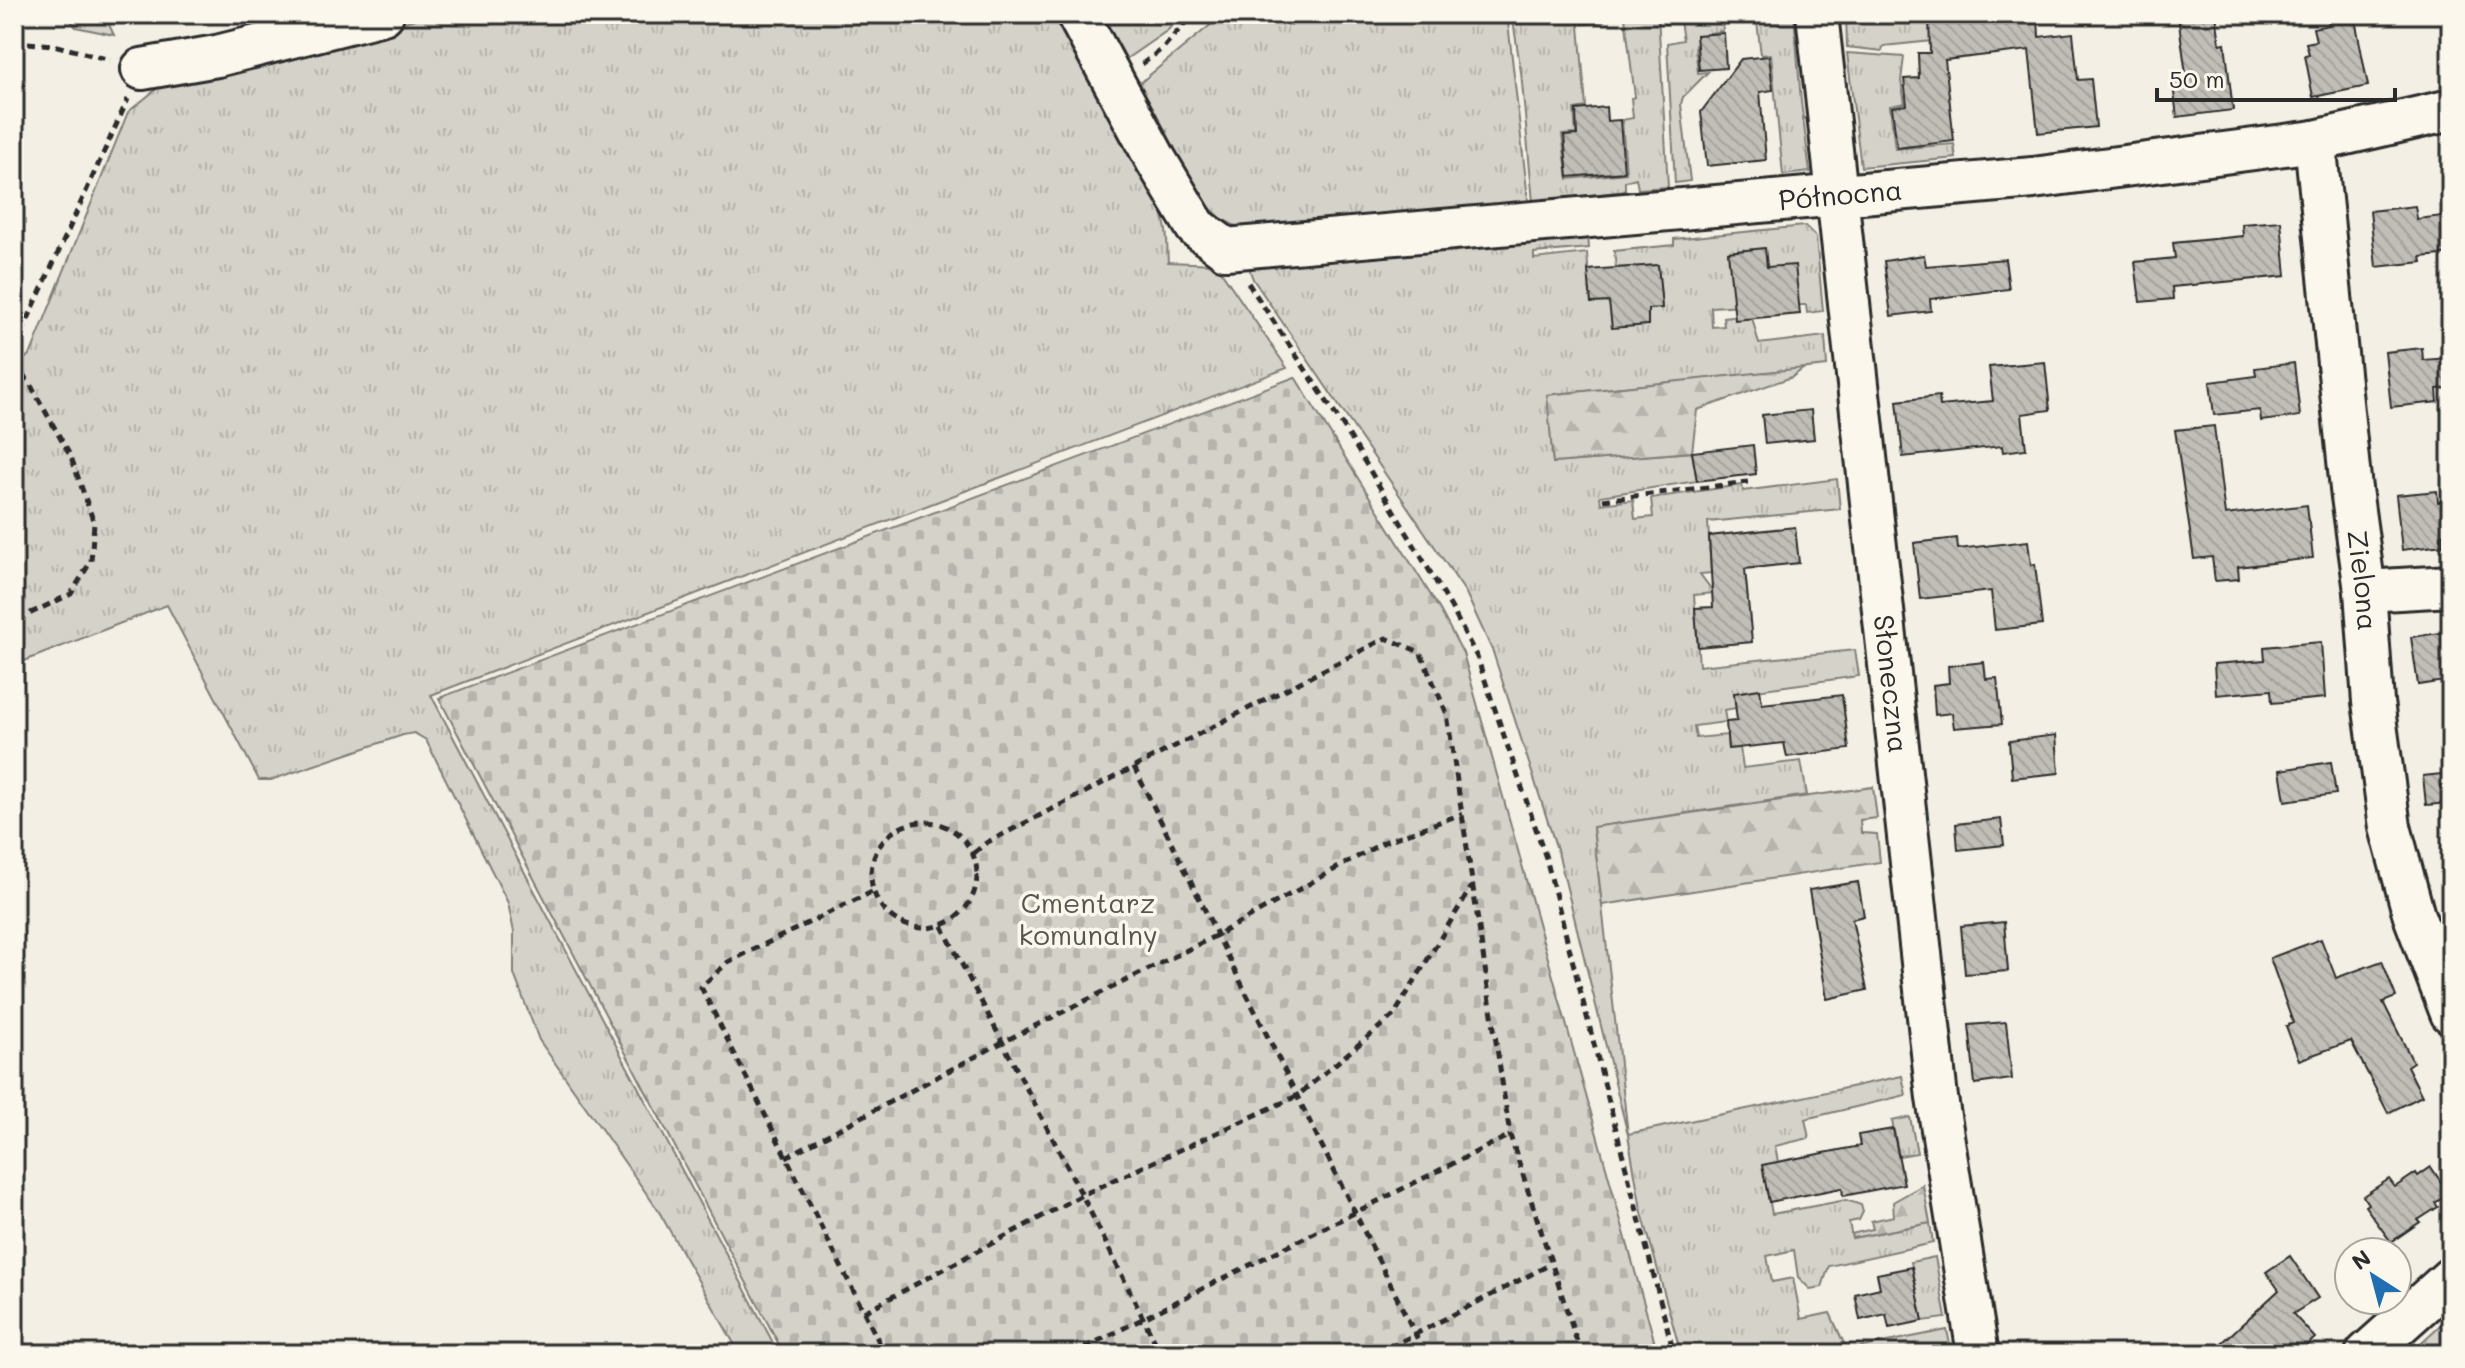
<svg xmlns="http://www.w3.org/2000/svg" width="2465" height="1368" viewBox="0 0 2465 1368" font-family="Mali,sans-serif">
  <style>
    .grass { fill: url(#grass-tufts); stroke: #807e7a; stroke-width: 2 }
    .forest { fill: url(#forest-firs); stroke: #807e7a; stroke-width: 2 }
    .cemetery { fill: url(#cemetery-stones); stroke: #807e7a; stroke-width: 2 }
    .building { fill: url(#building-back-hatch); stroke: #2b2b2b; stroke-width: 2 }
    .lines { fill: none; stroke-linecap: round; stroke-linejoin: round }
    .minor-casing { stroke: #2b2b2b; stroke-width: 46 }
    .path { stroke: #2b2b2b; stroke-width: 5; stroke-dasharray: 8 6; stroke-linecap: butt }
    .minor { stroke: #fbf7ec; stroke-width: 40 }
    .labels { text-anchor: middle; stroke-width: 7; stroke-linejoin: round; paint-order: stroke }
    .street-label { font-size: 28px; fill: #2b2b2b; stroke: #fbf7ec }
    .park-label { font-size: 28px; fill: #565552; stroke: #fbf7ec }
  </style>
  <defs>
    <pattern id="grass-tufts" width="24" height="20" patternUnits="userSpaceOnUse" patternTransform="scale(2)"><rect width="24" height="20" fill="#d5d2c9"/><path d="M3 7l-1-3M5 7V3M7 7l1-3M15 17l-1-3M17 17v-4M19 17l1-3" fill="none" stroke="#b7b4ad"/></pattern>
    <pattern id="forest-firs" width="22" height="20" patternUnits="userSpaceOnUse" patternTransform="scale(2)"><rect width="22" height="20" fill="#d5d2c9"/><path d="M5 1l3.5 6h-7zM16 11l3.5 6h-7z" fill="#b7b4ad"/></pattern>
    <pattern id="cemetery-stones" width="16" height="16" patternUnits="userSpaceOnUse" patternTransform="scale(2)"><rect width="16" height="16" fill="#d5d2c9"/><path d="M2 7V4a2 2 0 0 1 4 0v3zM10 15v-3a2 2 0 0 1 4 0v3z" fill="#b7b4ad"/></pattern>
    <pattern id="building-back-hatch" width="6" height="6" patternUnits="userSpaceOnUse" patternTransform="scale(2)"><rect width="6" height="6" fill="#c0beb6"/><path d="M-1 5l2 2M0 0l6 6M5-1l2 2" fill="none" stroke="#a5a39d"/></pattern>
  </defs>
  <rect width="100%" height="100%" fill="#f3efe4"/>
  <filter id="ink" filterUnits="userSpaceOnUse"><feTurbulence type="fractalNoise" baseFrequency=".0125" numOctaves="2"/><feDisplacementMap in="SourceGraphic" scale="16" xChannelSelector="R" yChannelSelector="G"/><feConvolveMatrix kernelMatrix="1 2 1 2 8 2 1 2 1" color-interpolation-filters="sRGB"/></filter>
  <g filter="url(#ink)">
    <g class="grass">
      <path d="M434,14H1055C1091,73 1153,158 1165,225C1168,237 1167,250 1168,262L1216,264L1287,368L431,695L779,1354H740L658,1210L539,1040L514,974V932L508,903L426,740L414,733L403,735L271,780H259L167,605L14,665V369L31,353L128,112L159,87Z"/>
      <polygon points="1101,14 1183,14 1168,30 1126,59"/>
      <polygon points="1227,14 1507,14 1529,208 1241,229 1222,219 1206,204 1141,94 1140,83 1214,22"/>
      <polygon points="1512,14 1578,14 1586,107 1574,109 1576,134 1562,135 1568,179 1626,173 1622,120 1633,118 1631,98 1635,97 1625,17 1604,18 1604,21 1583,24 1582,14 1658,14 1668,187 1638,189 1636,178 1625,181 1625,191 1533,202 1521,72"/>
      <polygon points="1665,14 1722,14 1723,31 1709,33 1710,43 1695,45 1698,73 1708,72 1683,97 1681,104 1690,181 1675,183 1667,43 1683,40 1680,21 1665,24"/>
      <polygon points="1726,14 1794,14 1801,102 1810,172 1783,175 1771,54 1761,55 1757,22 1726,22"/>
      <polygon points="1846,14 1927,14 1927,23 1959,24 1961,38 1884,46 1882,51 1847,47"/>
      <polygon points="1847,53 1904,57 1901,81 1905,103 1890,106 1895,149 1954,144 1956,158 1861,167"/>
      <polygon points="1805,226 1816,237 1823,311 1807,313 1806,305 1799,305 1767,267 1764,248 1728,252 1730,268 1739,268 1742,305 1711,307 1712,327 1724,326 1723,317 1751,314 1759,344 1825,336 1827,366 1548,395 1553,463 1692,452 1697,481 1600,496 1601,504 1633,500 1635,519 1653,517 1651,498 1742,485 1743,491 1837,479 1840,509 1708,522 1711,573 1700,574 1714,593 1694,595 1699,666 1855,650 1859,676 1734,693 1736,708 1724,710 1726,722 1694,726 1696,738 1727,735 1728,749 1740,748 1743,768 1801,761 1807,795 1593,827 1628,1134 1902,1076 1906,1095 1805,1119 1809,1138 1775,1146 1778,1162 1763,1165 1772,1214 1846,1200 1861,1205 1863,1212 1859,1220 1849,1222 1852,1238 1930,1223 1933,1243 1829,1266 1822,1287 1810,1289 1798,1277 1794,1250 1767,1256 1772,1282 1793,1278 1801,1319 1830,1313 1847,1350 1947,1330 1952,1354 1681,1354 1641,1209 1628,1135 1559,856 1493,652 1466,593 1253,279 1250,271 1252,266 1588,235 1589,248 1534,253 1534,259 1587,253 1591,303 1609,302 1648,309 1662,307 1658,265 1616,268 1614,251 1674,245 1674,239"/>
      <polygon points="1910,1117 1917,1153 1899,1156 1892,1121"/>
      <polygon points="1935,1257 1946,1318 1923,1321 1911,1262"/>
    </g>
    <g class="forest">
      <polygon points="66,14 104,14 114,35 76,27"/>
      <polygon points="1804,368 1792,377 1697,410 1692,452 1553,463 1547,395"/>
      <polygon points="1873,787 1877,818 1860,820 1861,833 1877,834 1880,862 1602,905 1593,827"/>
      <polygon points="1923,1185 1930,1223 1852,1238 1851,1234 1873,1229 1871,1221 1894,1216 1893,1202"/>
    </g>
    <g class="cemetery">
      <polygon points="1295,377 1440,610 1463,653 1658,1354 784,1354 439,698"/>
      <polygon points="2451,1315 2451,1354 2409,1354"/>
    </g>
    <g class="building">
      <polygon points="1929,14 1983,14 1984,22 2038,17 2039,37 2073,33 2078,80 2091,79 2096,127 2038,133 2029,50 1945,60 1954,141 1897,148 1892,107 1907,105 1904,79 1919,78 1918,53 1930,53"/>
      <polygon points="2193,14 2216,14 2220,44 2225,43 2233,110 2177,117 2172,76 2186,74 2178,16"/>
      <polygon points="2327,14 2354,14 2368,86 2313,97 2305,55 2309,54 2306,43 2316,41 2313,28 2329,25"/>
      <polygon points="1724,33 1726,68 1699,70 1696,35"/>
      <polygon points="1769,56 1773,90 1760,92 1766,160 1707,166 1701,112 1741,59"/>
      <polygon points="1606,107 1607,121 1620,120 1624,172 1568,177 1564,136 1577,135 1576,110"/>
      <polygon points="2415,206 2417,219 2451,215 2451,254 2421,257 2422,262 2376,267 2370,211"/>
      <polygon points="2281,221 2286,276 2172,287 2173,299 2140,302 2135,262 2175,258 2173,243 2243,236 2242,224"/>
      <polygon points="1765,248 1767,267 1795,265 1800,314 1735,320 1728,252"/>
      <polygon points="1924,255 1926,266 2005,259 2009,289 1930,299 1931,311 1891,316 1884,261"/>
      <polygon points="1658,265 1662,308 1648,309 1648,325 1612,328 1609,302 1591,303 1588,270"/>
      <polygon points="2422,348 2423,360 2449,358 2451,388 2437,389 2438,402 2391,407 2385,352"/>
      <polygon points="2045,362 2050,410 2022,414 2026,449 2003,452 2002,446 1903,457 1897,401 1939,396 1940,406 1993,401 1989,367"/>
      <polygon points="2294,363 2300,416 2261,421 2260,410 2214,415 2210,382 2256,376 2255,368"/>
      <polygon points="1811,410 1814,439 1765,444 1762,415"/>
      <polygon points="2214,426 2225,515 2307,505 2313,558 2238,567 2239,579 2215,581 2212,557 2194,559 2175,430"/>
      <polygon points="1753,445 1756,474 1697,481 1692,452"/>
      <polygon points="2437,491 2438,502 2451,500 2451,533 2442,534 2443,545 2402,550 2396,495"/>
      <polygon points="1795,527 1799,563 1745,569 1752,642 1698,647 1695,608 1713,607 1709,536"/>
      <polygon points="1957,538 1958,549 2028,541 2031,565 2035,564 2042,625 1995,630 1991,591 1920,599 1914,543"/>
      <polygon points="2447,632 2448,636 2451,635 2451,680 2418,685 2411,637"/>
      <polygon points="2321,642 2325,698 2272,703 2271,690 2216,695 2214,664 2265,660 2264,647"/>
      <polygon points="1984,662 1986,679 1997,678 2002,724 1954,728 1952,713 1935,715 1933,685 1949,683 1948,666"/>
      <polygon points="1760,689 1762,704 1842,695 1849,749 1787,757 1784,743 1728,749 1726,722 1737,721 1734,693"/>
      <polygon points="2056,735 2059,773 2012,778 2009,741"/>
      <polygon points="2331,762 2336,794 2285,801 2280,770"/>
      <polygon points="2451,773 2451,803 2426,805 2423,776"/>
      <polygon points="2001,819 2004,845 1958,850 1956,824"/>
      <polygon points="1858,882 1864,916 1852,919 1867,990 1827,999 1809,890"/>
      <polygon points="2004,922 2008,971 1965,974 1961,926"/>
      <polygon points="2321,939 2336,978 2382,961 2396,997 2383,1002 2413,1062 2407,1066 2422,1096 2388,1113 2351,1041 2299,1060 2286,1026 2293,1023 2270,958"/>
      <polygon points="2006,1022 2012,1079 1975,1084 1969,1025"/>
      <polygon points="1893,1129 1904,1184 1843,1196 1842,1188 1769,1202 1762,1165 1860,1146 1858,1135"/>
      <polygon points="2431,1167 2449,1194 2435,1203 2438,1207 2418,1220 2420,1222 2391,1242 2365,1206 2368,1204 2363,1196 2389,1179 2395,1187 2416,1173 2418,1176"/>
      <polygon points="2290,1256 2318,1298 2293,1314 2315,1338 2297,1354 2210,1354 2279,1290 2266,1272"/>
      <polygon points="1912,1267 1923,1321 1889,1328 1886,1314 1860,1320 1855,1294 1880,1288 1877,1274"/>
    </g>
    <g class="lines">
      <g class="minor-casing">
        <g id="minor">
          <path id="s1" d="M1077,14L1156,160L1196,227L1226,249L2033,178L2315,141L2451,110"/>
          <path id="s2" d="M1817,14L1937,1098L1978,1354"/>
          <polyline points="142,69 217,56 383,14"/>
          <path id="s3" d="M2315,141L2351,489L2365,591L2373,702L2390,827L2414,916L2451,1013"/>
          <polyline points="2365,591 2451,586"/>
          <polyline points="2366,1354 2451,1278"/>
        </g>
      </g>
      <g class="path">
        <polyline points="14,42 54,45 110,60"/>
        <polyline points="1142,64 1162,49 1193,14"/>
        <polyline points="1248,283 1347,432 1451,607 1477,657 1546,858 1674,1354"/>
        <polyline points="14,344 18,341 128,99"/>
        <polyline points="14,363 30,384 71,457 94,523 91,561 71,594 14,621"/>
        <polyline points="1603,500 1748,482"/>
        <polyline points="1134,767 1425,1354"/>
        <circle cx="924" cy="875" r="53"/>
        <polyline points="974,853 986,843 1386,638 1420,652 1447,714 1510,1135 1581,1354"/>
        <polyline points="872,892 728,962 701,987 885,1354"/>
        <polyline points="942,926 1082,1195 1161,1354"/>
        <polyline points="786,1157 1003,1042 1217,935 1384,842 1462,814"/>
        <polyline points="864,1312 1082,1195 1297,1096 1394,1015 1472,886"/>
        <polyline points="1072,1354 1510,1135"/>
        <polyline points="1377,1354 1551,1264"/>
        <polyline points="2429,1354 2451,1342"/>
      </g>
      <use href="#minor" class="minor"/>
    </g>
  </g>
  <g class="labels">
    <g class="street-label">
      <text dy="10" stroke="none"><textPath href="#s1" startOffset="898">Północna</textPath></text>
      <text dy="10" stroke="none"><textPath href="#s3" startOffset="442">Zielona</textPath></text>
      <text dy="10" stroke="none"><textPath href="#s2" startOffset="674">Słoneczna</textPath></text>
    </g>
    <g class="park-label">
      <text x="1088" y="913">Cmentarz<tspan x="1088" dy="32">komunalny</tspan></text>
    </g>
  </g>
  <rect width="2465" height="1368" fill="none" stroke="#fbf7ec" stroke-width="48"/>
  <rect x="24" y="24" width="2417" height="1320" fill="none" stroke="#2b2b2b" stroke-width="3" filter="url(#ink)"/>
  <g transform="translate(2373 1276) rotate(324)"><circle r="38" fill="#fbf7ec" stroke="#a8a59f" stroke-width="2"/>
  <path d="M0-6L14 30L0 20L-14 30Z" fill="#1f6fb2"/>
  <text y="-12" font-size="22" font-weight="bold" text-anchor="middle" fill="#2b2b2b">N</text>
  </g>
  <path d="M2157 88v12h238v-12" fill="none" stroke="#2b2b2b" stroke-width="4"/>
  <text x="2169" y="88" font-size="24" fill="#2b2b2b" stroke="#fbf7ec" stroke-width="6" paint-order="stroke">50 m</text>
</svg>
